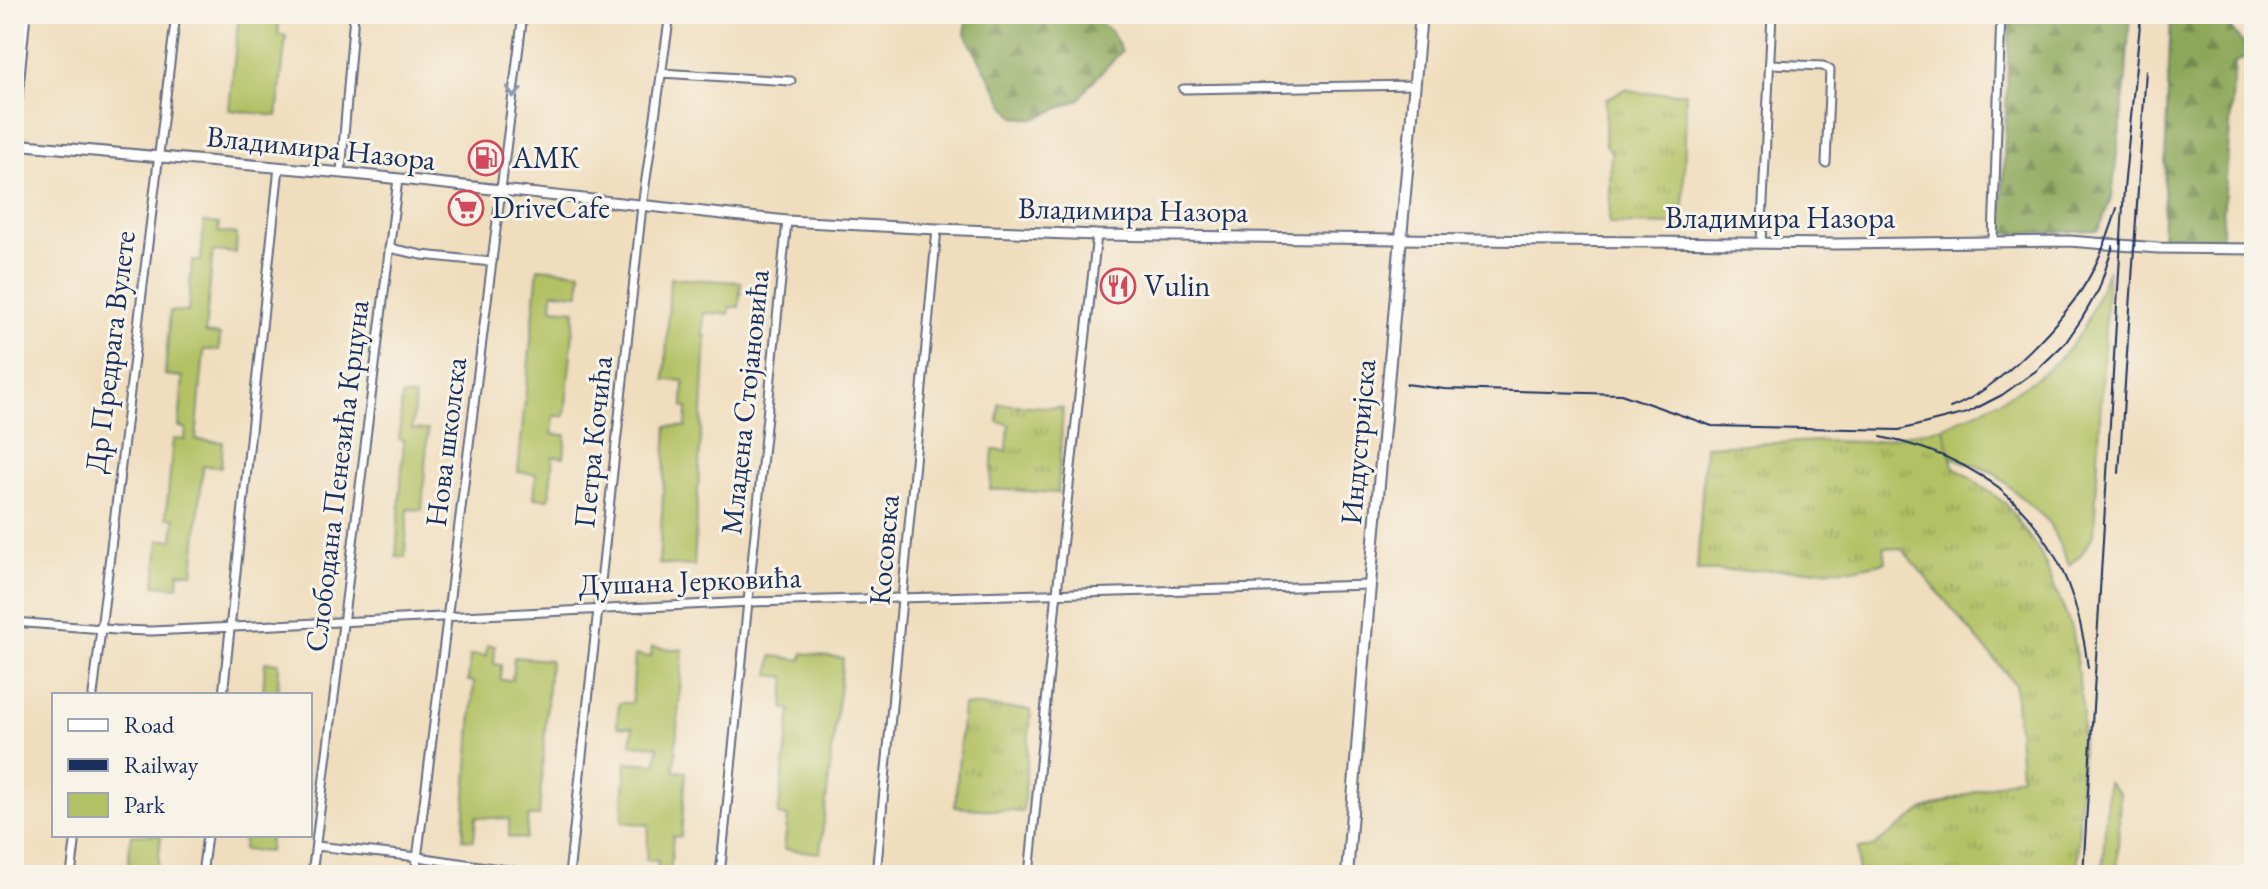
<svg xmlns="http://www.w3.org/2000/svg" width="2268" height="889" viewBox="0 0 2268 889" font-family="'EB Garamond',serif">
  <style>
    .grass { fill: url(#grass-tufts); stroke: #667861; stroke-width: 2 }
    .forest { fill: url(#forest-firs); stroke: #546b5c; stroke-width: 2 }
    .green { fill: #b2c164; stroke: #667861; stroke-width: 2 }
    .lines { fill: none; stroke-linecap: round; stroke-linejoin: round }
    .stream { stroke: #6abae5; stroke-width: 2 }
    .minor-casing { stroke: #666c7f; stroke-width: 11 }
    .tertiary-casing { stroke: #666c7f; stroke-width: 13 }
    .secondary-casing { stroke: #666c7f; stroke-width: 14 }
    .minor { stroke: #fff; stroke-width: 7 }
    .tertiary { stroke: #fff; stroke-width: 9 }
    .secondary { stroke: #fff; stroke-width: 10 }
    .rail { stroke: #1b2f5e; stroke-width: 2 }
    .oneway { stroke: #8d97ae }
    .labels { text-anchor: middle; stroke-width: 6; stroke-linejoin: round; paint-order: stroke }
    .street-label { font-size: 30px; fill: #1b2f5e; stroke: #f7f3e8 }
    .poi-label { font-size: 30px; fill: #1b2f5e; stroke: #f7f3e8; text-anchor: start }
  </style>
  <defs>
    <pattern id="grass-tufts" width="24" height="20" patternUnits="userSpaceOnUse" patternTransform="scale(2)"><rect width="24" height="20" fill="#b2c164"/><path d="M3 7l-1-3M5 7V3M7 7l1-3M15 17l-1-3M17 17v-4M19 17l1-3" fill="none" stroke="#909d56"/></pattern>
    <pattern id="forest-firs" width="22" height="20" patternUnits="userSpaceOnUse" patternTransform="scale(2)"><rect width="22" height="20" fill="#8da75a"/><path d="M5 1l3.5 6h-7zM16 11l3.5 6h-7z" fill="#72884e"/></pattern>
  </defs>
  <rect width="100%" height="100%" fill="#f7f3e8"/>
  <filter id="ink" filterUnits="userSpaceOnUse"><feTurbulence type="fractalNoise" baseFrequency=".0125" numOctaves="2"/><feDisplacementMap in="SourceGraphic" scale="16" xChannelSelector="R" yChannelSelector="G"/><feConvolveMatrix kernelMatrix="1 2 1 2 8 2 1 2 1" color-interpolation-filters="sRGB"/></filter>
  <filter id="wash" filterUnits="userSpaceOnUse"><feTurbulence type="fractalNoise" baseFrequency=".006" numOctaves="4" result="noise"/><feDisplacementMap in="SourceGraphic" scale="32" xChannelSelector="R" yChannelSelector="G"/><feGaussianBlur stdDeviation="1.8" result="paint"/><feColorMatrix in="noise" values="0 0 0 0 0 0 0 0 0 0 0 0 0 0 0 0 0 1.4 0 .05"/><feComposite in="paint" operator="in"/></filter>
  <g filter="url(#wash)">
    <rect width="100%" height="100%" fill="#f0ddbd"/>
    <g class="grass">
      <polygon points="1625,89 1642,93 1686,93 1683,225 1609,224 1611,152 1605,143 1606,99"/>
      <polygon points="999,404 1063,408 1058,493 990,489 993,450 1007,451 1009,424 998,422"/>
      <polygon points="1944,427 1953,466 2005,503 2041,554 2073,632 2083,715 2077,875 1858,875 1858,848 1871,848 1925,809 2021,776 2015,684 1903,550 1884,547 1886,562 1853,569 1697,571 1705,446 1821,441 1871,442"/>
      <polygon points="963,705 1031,710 1023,812 955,807"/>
      <polygon points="2108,782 2120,794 2117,875 2102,875"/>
    </g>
    <g class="forest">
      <polygon points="968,14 1083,14 1111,31 1122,51 1089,85 1080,99 1035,119 1015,117 1005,105 965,34"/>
      <polygon points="2010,14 2130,14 2126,77 2112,197 2098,230 2001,234"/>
      <polygon points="2171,14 2220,14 2248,51 2248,57 2235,62 2221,244 2162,241"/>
    </g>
    <g class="green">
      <polygon points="239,14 280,14 278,34 286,36 277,116 229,110"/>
      <polygon points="204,222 219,224 218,232 237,234 236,253 213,251 205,333 220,335 219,350 204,350 196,440 223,442 221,467 203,466 193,573 179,572 178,587 155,585 159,540 173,540 175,518 166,517 173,439 185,440 186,428 179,427 183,377 165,375 170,311 188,312 192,261 201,261"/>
      <polygon points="538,268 581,272 579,294 553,292 552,308 575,310 565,416 554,416 552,434 566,435 564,457 553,456 549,499 534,498 536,474 518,472"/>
      <path d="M2108,269L2094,534L2082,553L2069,565L2048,521L1993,472L1951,457L1944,427C1996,403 2054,379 2084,327C2094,309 2100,288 2108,269Z"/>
      <polygon points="670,278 741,282 739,307 730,307 729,314 704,313 703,335 706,336 694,566 659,564 667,426 686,427 687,407 683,407 684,381 665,380"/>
      <polygon points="402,396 415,397 412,429 428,430 422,510 408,509 405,557 396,556 404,440 399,439"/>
      <polygon points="487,645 495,646 494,664 501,665 501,680 512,680 514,657 550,660 539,816 528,816 526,839 509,837 509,819 476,817 474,840 463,839 474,682 468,681 470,655 486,656"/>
      <polygon points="652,647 683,650 674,771 686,772 681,837 673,836 670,875 657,875 658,861 646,860 649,825 622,822 626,762 657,764 658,746 631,744 633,727 617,726 619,703 632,703 635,655 651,657"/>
      <polygon points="803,653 843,658 820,853 784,849 788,817 778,815 791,710 783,708 786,677 770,675 772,656 802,660"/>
      <polygon points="265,662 279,663 278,695 263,695"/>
      <polygon points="131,835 161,835 157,875 127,875"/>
      <polygon points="244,835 270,835 269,852 243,850"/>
    </g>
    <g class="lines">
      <polyline class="stream" points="2238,14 2254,34"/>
    </g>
  </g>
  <g filter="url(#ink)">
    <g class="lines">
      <g class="minor-casing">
        <g id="minor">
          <polyline points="1770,64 1823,66 1830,70 1826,163"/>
          <polyline points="661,73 791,81"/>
          <polyline points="1183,89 1415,85"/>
          <polyline points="14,139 26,14"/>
          <polyline points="341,173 354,14"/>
          <polyline points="1993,240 2001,14"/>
          <polyline points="1761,243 1772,14"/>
          <polyline points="389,248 422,255 492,262"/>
          <polyline points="14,622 116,630 152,631 750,602 1370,585"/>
          <polyline points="93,695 176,14"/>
          <polyline points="223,695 279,167"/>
          <polyline points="316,846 418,857 541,875"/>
          <polyline points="71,875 76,835"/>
          <polyline points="202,875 207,835"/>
          <polyline points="312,875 398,179"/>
          <polyline points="415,875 523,14"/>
          <polyline points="569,875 642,206 670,14"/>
          <polyline points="720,875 787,221"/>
          <polyline points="876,875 937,229"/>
          <polyline points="1029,875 1056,601 1097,235"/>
        </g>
      </g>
      <g class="tertiary-casing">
        <polyline id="tertiary" points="14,144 354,174 787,221 937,229 1097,235 1551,241 1839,244 2069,241 2158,248 2254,249"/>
      </g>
      <g class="secondary-casing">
        <polyline id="secondary" points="1347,875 1370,585 1421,14"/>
      </g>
      <use href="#minor" class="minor"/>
      <use href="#tertiary" class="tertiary"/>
      <use href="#secondary" class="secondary"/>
      <g class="rail">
        <polyline points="1406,384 1444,389 1621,394 1712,426 1899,430 1967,413 2002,395 2037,370 2066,342 2081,320 2099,289 2113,246"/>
        <path d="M1950,408C1997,391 2070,316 2092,272C2102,252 2111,229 2117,208"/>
        <path d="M1881,437C2008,463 2073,541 2088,668"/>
        <polyline points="2119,473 2146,70"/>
        <polyline points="2083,875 2124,189 2141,14"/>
      </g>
    </g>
    <defs><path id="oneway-chevron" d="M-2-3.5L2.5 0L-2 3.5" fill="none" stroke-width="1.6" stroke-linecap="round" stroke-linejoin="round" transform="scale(2)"/></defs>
    <use class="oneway" href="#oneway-chevron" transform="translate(514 92) rotate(97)"/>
  </g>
  <defs>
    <g id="fuel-ring" transform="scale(1.8)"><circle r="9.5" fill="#f7f3e8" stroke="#d1495b" stroke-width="1.5"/><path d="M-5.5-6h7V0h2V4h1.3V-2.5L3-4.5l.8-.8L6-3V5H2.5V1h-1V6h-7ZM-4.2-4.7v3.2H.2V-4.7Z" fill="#d1495b"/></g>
    <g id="supermarket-ring" transform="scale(1.8)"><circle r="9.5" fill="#f7f3e8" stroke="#d1495b" stroke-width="1.5"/><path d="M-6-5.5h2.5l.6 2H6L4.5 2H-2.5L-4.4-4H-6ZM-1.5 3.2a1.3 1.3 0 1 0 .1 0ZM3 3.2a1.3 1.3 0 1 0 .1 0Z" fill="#d1495b"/></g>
    <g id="restaurant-ring" transform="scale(1.8)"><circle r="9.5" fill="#f7f3e8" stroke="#d1495b" stroke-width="1.5"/><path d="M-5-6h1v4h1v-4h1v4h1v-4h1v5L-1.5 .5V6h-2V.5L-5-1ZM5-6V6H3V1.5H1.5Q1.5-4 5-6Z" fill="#d1495b"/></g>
  </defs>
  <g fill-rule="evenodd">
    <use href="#fuel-ring" x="486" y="158"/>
    <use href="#supermarket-ring" x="466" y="208"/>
    <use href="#restaurant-ring" x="1118" y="286"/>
  </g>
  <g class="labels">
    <g class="street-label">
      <text transform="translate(321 148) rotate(6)" y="10">Владимира Назора</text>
      <text transform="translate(1133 210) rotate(1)" y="10">Владимира Назора</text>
      <text x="1780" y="228">Владимира Назора</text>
      <text transform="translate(110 352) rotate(-83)" y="10">Др Предрага Вулете</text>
      <text transform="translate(745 402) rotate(-84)" y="10">Младена Стојановића</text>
      <text transform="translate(446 442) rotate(-83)" y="10">Нова школска</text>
      <text transform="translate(593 442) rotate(-84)" y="10">Петра Кочића</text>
      <text transform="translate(1358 442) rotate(-85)" y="10">Индустријска</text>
      <text transform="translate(337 476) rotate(-83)" y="10">Слободана Пенезића Крцуна</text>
      <text transform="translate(884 550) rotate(-85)" y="10">Косовска</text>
      <text transform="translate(690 581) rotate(-2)" y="10">Душана Јерковића</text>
    </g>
    <g class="poi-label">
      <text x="512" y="168">АМК</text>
      <text x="492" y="218">DriveCafe</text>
      <text x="1144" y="296">Vulin</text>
    </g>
  </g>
  <rect width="2268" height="889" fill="none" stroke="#f7f3e8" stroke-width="48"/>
  <rect x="52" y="693" width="260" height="144" fill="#f7f3e8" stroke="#9fa5b1" stroke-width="2"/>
  <rect x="68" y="719" width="40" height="12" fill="#ffffff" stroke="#9fa5b1" stroke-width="2"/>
  <text x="124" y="733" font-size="24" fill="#1b2f5e">Road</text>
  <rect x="68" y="759" width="40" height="12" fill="#1b2f5e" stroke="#9fa5b1" stroke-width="2"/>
  <text x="124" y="773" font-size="24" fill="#1b2f5e">Railway</text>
  <rect x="68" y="793" width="40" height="24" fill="#b2c164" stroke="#9fa5b1" stroke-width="2"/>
  <text x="124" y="813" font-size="24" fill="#1b2f5e">Park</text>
</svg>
